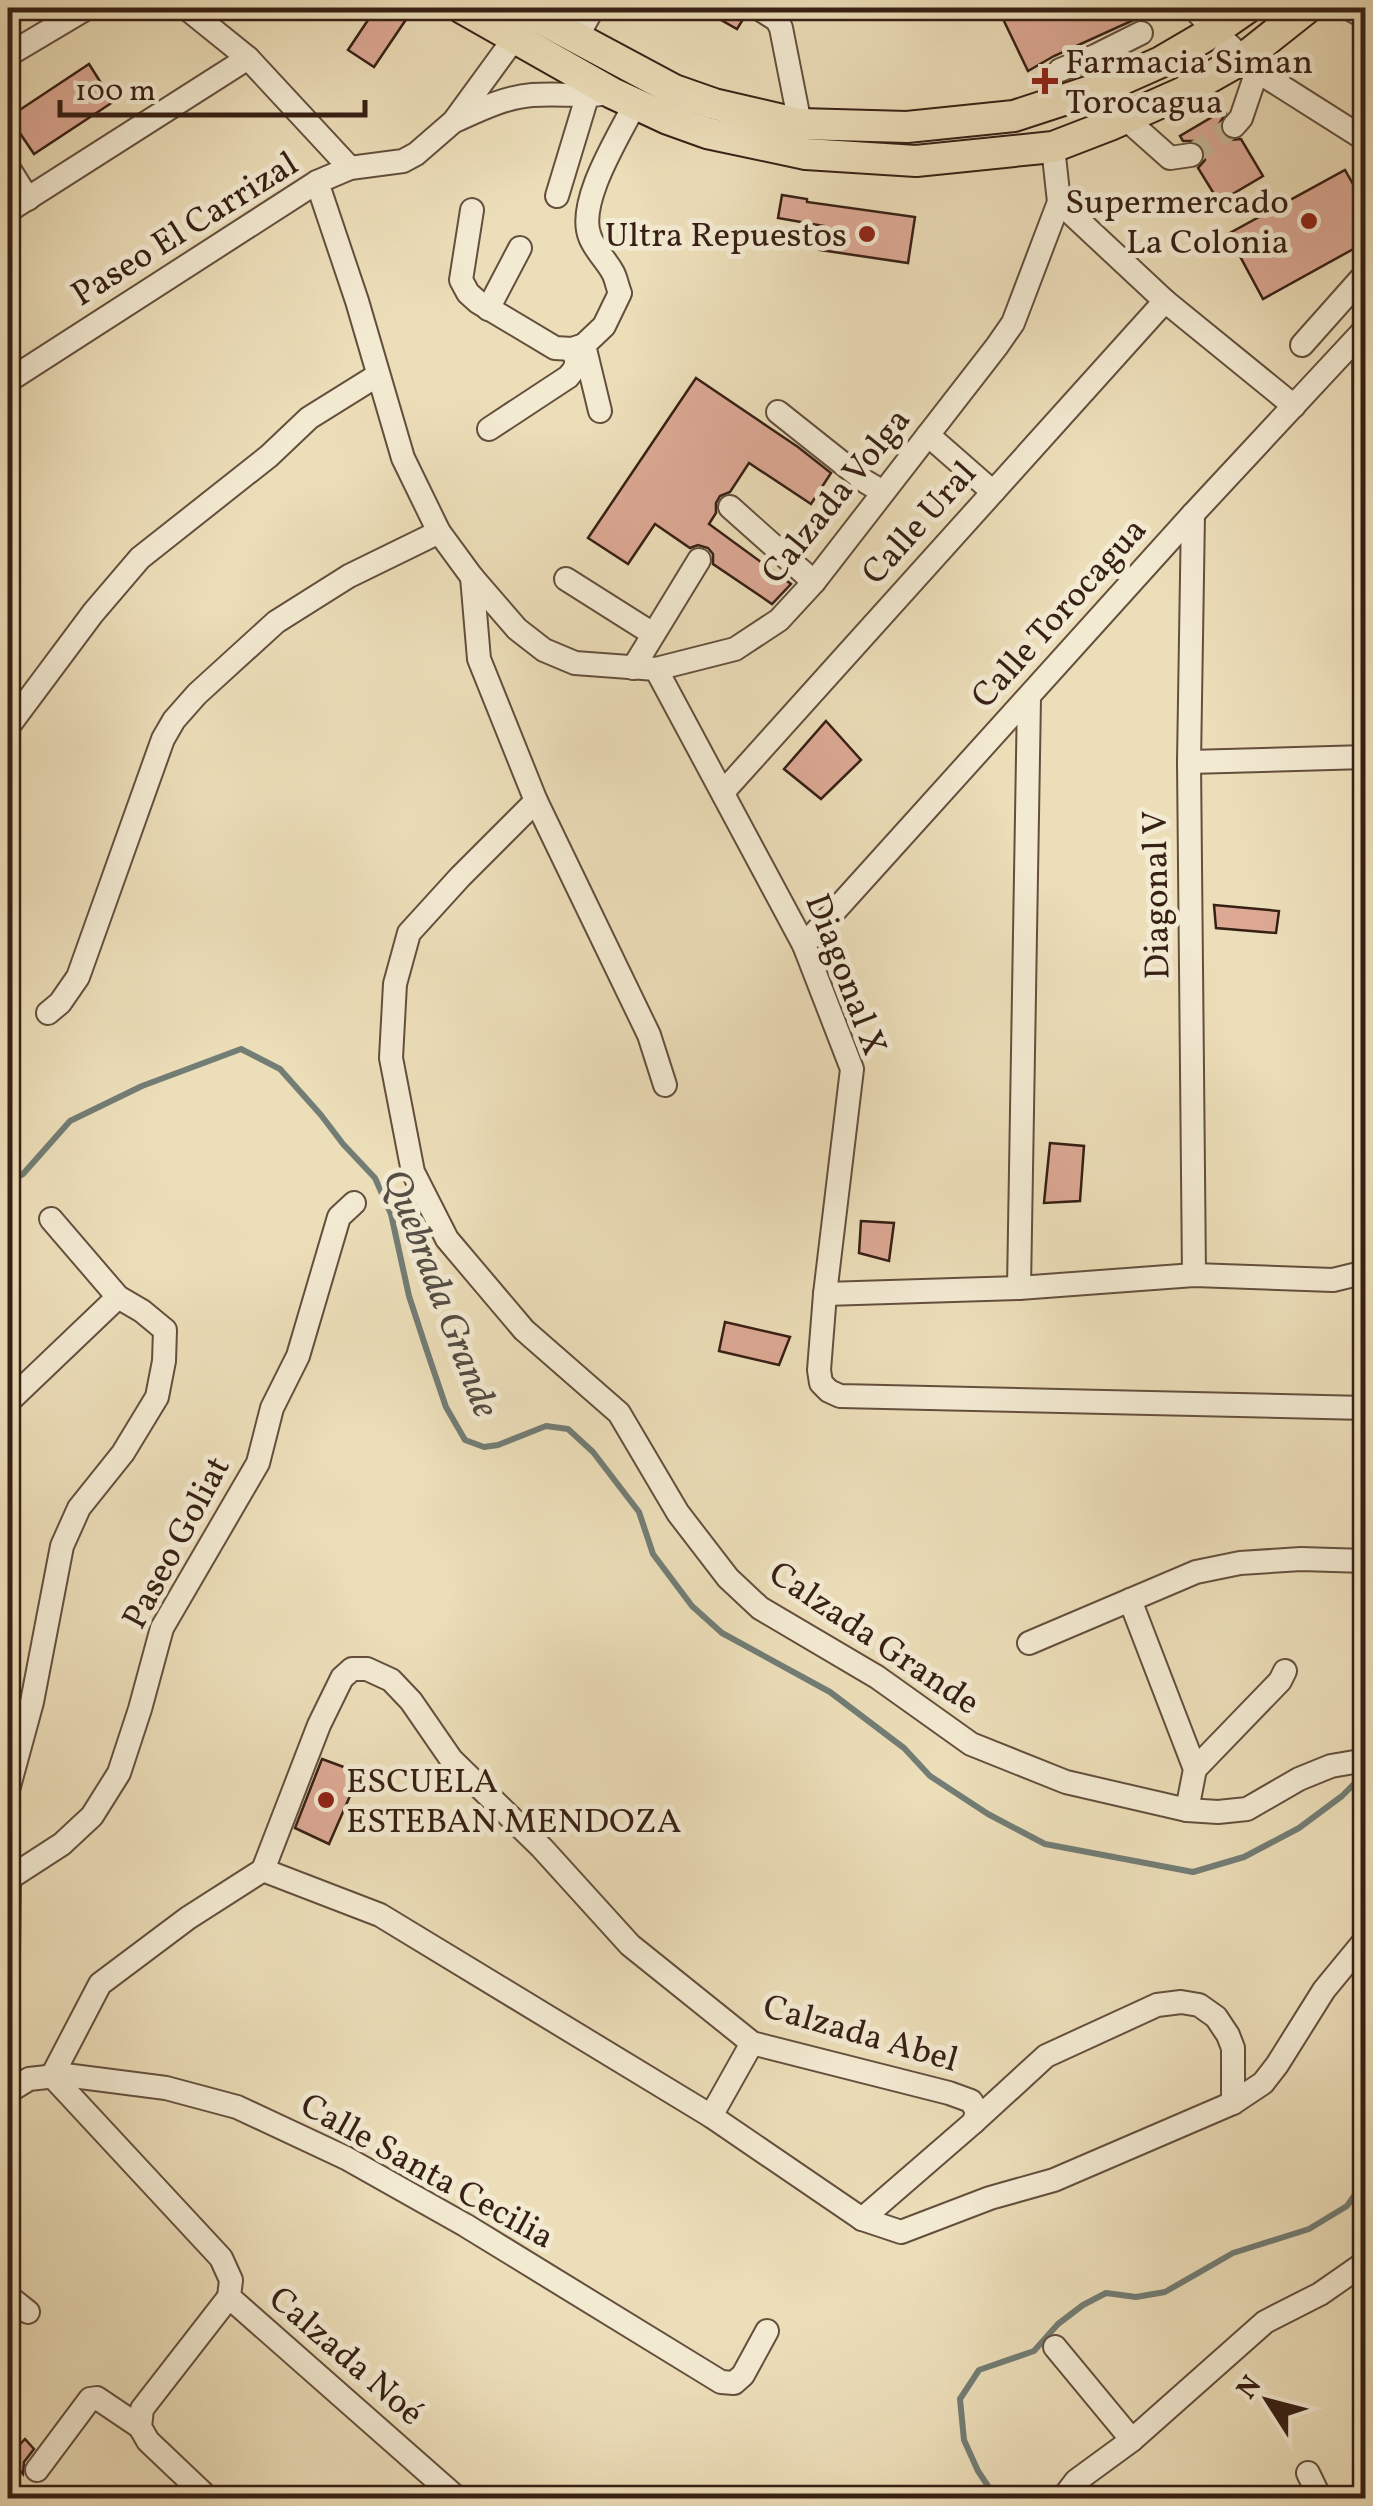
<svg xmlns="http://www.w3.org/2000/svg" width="1373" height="2506" viewBox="0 0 1373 2506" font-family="Vollkorn,serif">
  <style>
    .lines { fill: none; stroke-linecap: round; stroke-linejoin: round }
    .stream { stroke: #727d75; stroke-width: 6 }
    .building { fill: #dda995; stroke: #361f14; stroke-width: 2.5 }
    .minor-tunnel { stroke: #c8b898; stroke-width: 22; stroke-dasharray: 22 11; stroke-linecap: butt }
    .minor-casing { stroke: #644f3d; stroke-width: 26 }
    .major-casing { stroke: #361f14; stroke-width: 34 }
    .minor { stroke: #f3ead2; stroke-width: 22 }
    .major { stroke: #ecdeb9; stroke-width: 30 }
    .poi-dot { fill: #8f2418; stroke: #f3ead2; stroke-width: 4 }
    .labels { text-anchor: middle; stroke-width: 10; stroke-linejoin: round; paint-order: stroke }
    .poi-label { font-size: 35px; fill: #361f14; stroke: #f3ead2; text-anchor: start }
    .street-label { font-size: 35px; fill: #361f14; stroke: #f3ead2 }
    .water-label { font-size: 38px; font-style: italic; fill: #544e45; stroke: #f3ead2 }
  </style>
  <rect width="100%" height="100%" fill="#ecdeb9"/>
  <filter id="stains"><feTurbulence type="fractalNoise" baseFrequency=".002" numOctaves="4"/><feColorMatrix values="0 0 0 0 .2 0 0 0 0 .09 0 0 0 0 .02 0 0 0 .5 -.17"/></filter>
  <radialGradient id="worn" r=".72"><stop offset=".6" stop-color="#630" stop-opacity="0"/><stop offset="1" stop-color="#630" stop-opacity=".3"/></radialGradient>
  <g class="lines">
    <g class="stream">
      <polyline points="8,1182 23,1174 70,1121 142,1086 241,1049 280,1069 321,1115 343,1144 375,1178 391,1214 409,1296 426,1348 446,1407 465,1440 484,1447 498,1445 546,1426 568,1429 593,1452 639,1512 653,1554 692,1606 722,1633 830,1692 904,1748 930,1776 988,1814 1045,1844 1193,1872 1244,1857 1299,1828 1342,1796 1366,1772"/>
      <polyline points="996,2498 978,2471 964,2440 960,2399 979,2370 1034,2351 1058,2324 1083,2305 1106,2293 1136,2297 1165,2292 1233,2253 1309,2229 1347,2206 1366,2179"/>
    </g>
  </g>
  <g class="building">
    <polygon points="376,8 391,8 407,18 374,67 348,50"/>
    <polygon points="700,8 743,8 745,16 737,29"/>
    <polygon points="1023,8 1160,8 1054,56 1028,71 1002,17"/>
    <polygon points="89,64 113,102 34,154 9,117"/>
    <polygon points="1224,110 1226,113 1219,124 1220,132 1230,140 1241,139 1263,176 1219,202 1198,168 1205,160 1203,147 1196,141 1183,141 1180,136"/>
    <polygon points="1345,170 1366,207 1366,242 1263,299 1228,234"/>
    <polygon points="782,195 807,199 807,202 915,217 908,263 820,250 824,226 778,218"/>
    <polygon points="696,378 798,447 831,473 811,504 749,463 730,492 720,496 716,503 716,513 709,524 791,584 772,604 713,564 713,554 708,548 698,545 690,548 655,524 628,564 588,538"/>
    <polygon points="826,721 861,760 821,799 784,769"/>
    <polygon points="1214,905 1279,911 1276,933 1216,928"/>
    <polygon points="1050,1143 1084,1146 1080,1201 1044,1203"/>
    <polygon points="861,1221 894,1223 889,1261 859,1253"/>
    <polygon points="725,1322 790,1337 779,1365 719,1351"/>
    <polygon points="322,1759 360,1773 329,1844 295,1828"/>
    <polygon points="25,2439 34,2449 24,2462 23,2474 8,2457"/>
  </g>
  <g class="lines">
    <polyline class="minor-tunnel" points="1191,155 1234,126"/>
    <g class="minor-casing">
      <g id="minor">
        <polyline points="186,8 248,58 350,168"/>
        <polyline points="758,8 777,20 781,28 800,124"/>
        <polyline points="1194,8 1214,31 1257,71 1366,140"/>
        <polyline points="1348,8 1366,18"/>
        <polyline points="576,39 593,8"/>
        <polyline points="8,55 87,8"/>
        <polyline points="1060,70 1095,56 1141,33"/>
        <polyline points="1125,118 1170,158 1191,155"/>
        <path d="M457,120C481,109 506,97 532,95C559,93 585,97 612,93"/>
        <polyline points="1234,126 1241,118 1257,71"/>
        <polyline points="8,167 28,199"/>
        <polyline points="317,182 357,301 403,458 439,532 472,577 517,629 544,650 575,663 656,669 735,649 779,620 814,582 997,346 1013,323 1059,202 1053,147"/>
        <polyline points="557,196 587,97"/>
        <polyline points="1059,202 1165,301 1294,406"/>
        <path d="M472,210L461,280L468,293L478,302L555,348L572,349L584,345L604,326L620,293C617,286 616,277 612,271C605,259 595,250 590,237C576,203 619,136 635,104"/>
        <polyline points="8,211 248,58"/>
        <polyline points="488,309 520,248"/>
        <polyline points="1364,329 1366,1017"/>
        <polyline points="584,345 600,411"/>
        <polyline points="1302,345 1366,273"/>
        <polyline points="8,381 317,182 350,168 403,161 416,154 454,121 524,25"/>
        <polyline points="778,412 866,482 883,492"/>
        <path d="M489,429L568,377C578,366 578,362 572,349"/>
        <polyline points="928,435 993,492"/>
        <polyline points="730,507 814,582"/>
        <polyline points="1193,514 1189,762 1194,1275"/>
        <polyline points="472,577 479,659 536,801 649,1035 665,1085"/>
        <polyline points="566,579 653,634"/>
        <polyline points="633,668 699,560"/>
        <polyline points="656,669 804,945 852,1069 825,1294 819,1370 821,1383 829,1391 840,1396 1366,1408"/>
        <polyline points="8,727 93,613 140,558 269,456 309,418 378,375"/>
        <polyline points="1189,762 1366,757"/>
        <polyline points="724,791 1165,301"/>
        <polyline points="536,801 460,877 409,933 395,984 391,1058 413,1172 447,1239 524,1330 619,1413 678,1513 728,1578 760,1608 877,1677 971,1744 1066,1782 1187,1810 1218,1812 1247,1809 1299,1779 1331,1766 1366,1760"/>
        <polyline points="804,945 1193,514 1366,328"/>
        <polyline points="48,1013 60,1003 78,977 163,739 174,720 197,694 276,622 349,576 439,532"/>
        <polyline points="1019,1288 1029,698"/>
        <polyline points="825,1294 1019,1288 1194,1275 1333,1280 1366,1272"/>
        <polyline points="8,1402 118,1297"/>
        <polyline points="1130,1600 1195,1769 1187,1810"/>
        <polyline points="1029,1643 1196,1572 1240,1563 1301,1559 1366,1561"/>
        <polyline points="1195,1769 1280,1681 1285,1671"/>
        <polyline points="8,1790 32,1702 62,1546 79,1508 123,1453 157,1397 164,1361 165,1330 142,1311 118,1297 51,1219"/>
        <polyline points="263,1870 380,1915 711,2116 862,2219 901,2232 990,2198 1054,2180 1233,2103 1263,2083 1277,2065 1324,1990 1366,1939"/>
        <polyline points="8,1879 62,1844 92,1816 119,1773 140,1709 162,1628 258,1463 272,1408 298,1356 339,1217 354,1203"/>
        <polyline points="8,1954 9,1878"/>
        <polyline points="8,2092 29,2079 65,2075 166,2088 237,2107 346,2158 465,2225 721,2382 734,2383 743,2375 767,2331"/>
        <polyline points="711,2116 752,2043"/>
        <polyline points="974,2122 1046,2056 1157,2005 1181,2002 1199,2005 1216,2017 1228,2035 1233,2048 1233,2103"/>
        <polyline points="8,2296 28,2312"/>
        <polyline points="1055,2347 1132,2440"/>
        <polyline points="37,2470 90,2399 97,2398 140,2427"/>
        <polyline points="1308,2473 1320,2498"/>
        <polyline points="208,2498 148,2441 140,2427 142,2409 229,2297"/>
        <polyline points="457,2498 229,2297 231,2280 221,2258 52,2076 100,1984 188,1918 263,1870 319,1725 342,1678 352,1669 367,1669 391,1680 411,1701 451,1759 542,1848 630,1945 752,2043 949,2093 971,2101 977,2111 974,2122 862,2219"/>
        <polyline points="1063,2498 1076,2481 1132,2440 1265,2322 1320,2294 1366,2262"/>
      </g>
    </g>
    <g class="major-casing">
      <g id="major">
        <polyline points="462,8 612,93 668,119 707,133 806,154 916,161 1053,147 1110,125 1182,93 1244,58 1307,8"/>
        <polyline points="521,8 674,90 714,104 800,124 907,127 1014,116 1109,85 1161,62 1214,31 1247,8"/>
      </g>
    </g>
    <use href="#minor" class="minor"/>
    <use href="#major" class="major"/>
  </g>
  <g class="poi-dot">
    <path d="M1040 66h10v10h10v10h-10v10h-10v-10h-10v-10h10z"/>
    <circle cx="1309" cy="221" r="10"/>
    <circle cx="867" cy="234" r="10"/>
    <circle cx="326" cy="1800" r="10"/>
  </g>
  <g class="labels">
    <g class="poi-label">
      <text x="1065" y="73">Farmacia Siman<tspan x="1065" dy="40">Torocagua</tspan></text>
      <text x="1289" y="213" text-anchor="end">Supermercado<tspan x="1289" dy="40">La Colonia</tspan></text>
      <text x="847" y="246" text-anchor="end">Ultra Repuestos</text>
      <text x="346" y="1792">ESCUELA<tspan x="346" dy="40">ESTEBAN MENDOZA</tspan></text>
    </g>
    <g class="street-label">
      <text transform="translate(184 228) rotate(-32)" y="12">Paseo El Carrizal</text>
      <text transform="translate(835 495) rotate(-51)" y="12">Calzada Volga</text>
      <text transform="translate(918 522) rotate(-48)" y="12">Calle Ural</text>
      <text transform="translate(1058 612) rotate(-48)" y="12">Calle Torocagua</text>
      <text transform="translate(1155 895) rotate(-91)" y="12">Diagonal V</text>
      <text transform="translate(847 974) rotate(69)" y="12">Diagonal X</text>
      <text transform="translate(175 1542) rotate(-62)" y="12">Paseo Goliat</text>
      <text transform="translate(875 1637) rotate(34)" y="12">Calzada Grande</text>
      <text transform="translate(861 2032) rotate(16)" y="12">Calzada Abel</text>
      <text transform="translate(428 2170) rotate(29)" y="12">Calle Santa Cecilia</text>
      <text transform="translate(347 2355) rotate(41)" y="12">Calzada Noé</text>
    </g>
    <g class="water-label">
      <text transform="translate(442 1293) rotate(69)" y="13">Quebrada Grande</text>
    </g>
  </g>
  <rect width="1373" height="2506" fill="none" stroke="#ecdeb9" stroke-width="40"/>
  <rect x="10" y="10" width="1353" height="2486" fill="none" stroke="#361f14" stroke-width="5"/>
  <rect x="20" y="20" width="1333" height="2466" fill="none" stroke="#361f14" stroke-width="2.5"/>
  <g transform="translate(1268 2401) rotate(306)" stroke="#f3ead2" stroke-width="8" paint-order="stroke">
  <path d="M0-8L18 38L0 25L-18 38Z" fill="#361f14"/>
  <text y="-15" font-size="28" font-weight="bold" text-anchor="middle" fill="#361f14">N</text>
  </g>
  <path d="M60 100v15h305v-15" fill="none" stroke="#361f14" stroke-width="5"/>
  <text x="75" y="100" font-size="30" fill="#361f14" stroke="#f3ead2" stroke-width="8" paint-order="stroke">100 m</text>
  <rect width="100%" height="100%" filter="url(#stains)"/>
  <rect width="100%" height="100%" fill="url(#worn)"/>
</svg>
